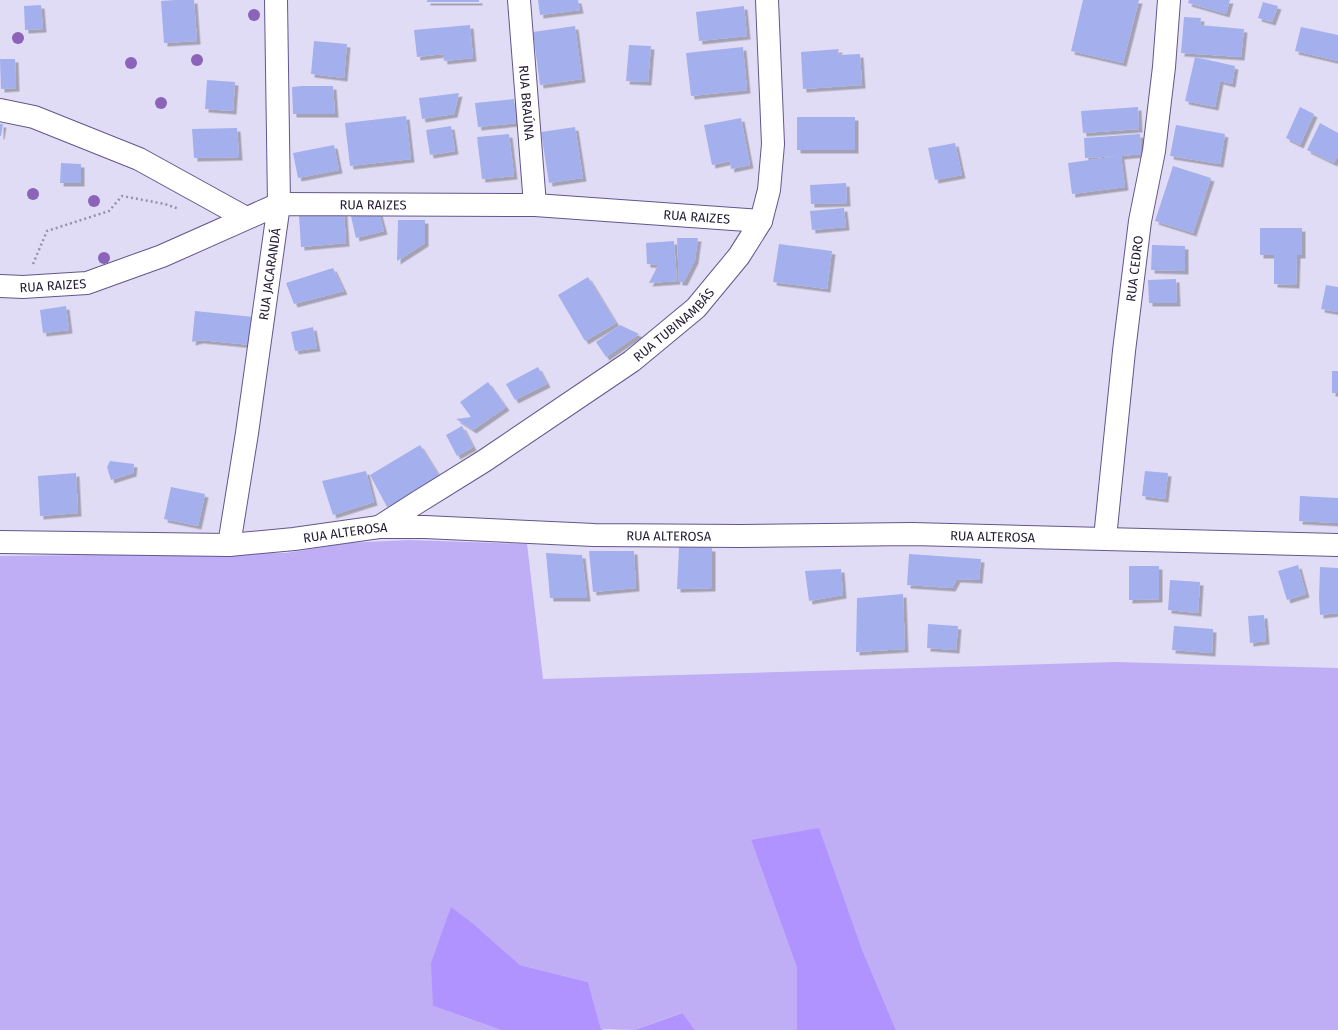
<svg xmlns="http://www.w3.org/2000/svg" width="1338" height="1030" viewBox="0 0 1338 1030" font-family="'Fira Sans',sans-serif">
  <style>
    .green { fill: #bfadf5 }
    .forest { fill: #b193ff }
    .building { fill: #a3b0ed; filter: url(#shadow) }
    .lines { fill: none; stroke-linecap: round; stroke-linejoin: round }
    .minor-casing { stroke: #64558c; stroke-width: 24 }
    .path { stroke: #9691a9; stroke-width: 2.5; stroke-dasharray: 2 3; stroke-linecap: butt }
    .minor { stroke: #fff; stroke-width: 22 }
    .tree { fill: #8b63b9 }
    .labels { text-anchor: middle; stroke-width: 3; stroke-linejoin: round; paint-order: stroke }
    .street-label { font-size: 13px; fill: #221b33; stroke: #edebf8 }
  </style>
  <defs>
    <filter id="shadow"><feDropShadow dx="3.5" dy="3.5" stdDeviation="0" flood-color="#0004"/></filter>
  </defs>
  <rect width="100%" height="100%" fill="#e1dcf5"/>
  <polygon class="green" points="409,540 527,544 543,679 1115,662 1338,668 1338,1030 896,1030 861,947 751,840 797,968 797,1030 695,1030 681,1013 635,1030 601,1029 588,982 520,965 476,926 433,1006 501,1030 0,1030 0,556 286,553 347,543"/>
  <g class="forest">
    <polygon points="819,828 861,947 896,1030 797,1030 797,968 751,840"/>
    <polygon points="451,907 476,926 520,965 588,982 601,1029 604,1030 501,1030 433,1006 431,963"/>
    <polygon points="682,1013 695,1030 635,1030"/>
  </g>
  <g class="building">
    <polygon points="175,0 194,0 197,41 164,43 161,1"/>
    <rect x="427" y="0" width="52" height="2"/>
    <polygon points="538,0 578,0 580,10 540,15"/>
    <polygon points="1083,0 1139,0 1123,63 1071,51"/>
    <polygon points="1189,0 1230,0 1226,14 1188,3"/>
    <polygon points="1263,2 1278,6 1272,22 1258,18"/>
    <polygon points="41,5 43,29 25,30 24,6"/>
    <polygon points="744,6 747,36 699,41 696,12"/>
    <polygon points="1184,17 1201,18 1200,25 1244,29 1241,57 1181,53"/>
    <polygon points="470,25 473,58 444,61 443,54 417,57 414,30"/>
    <polygon points="575,26 582,79 540,85 533,32"/>
    <polygon points="1301,27 1338,35 1338,61 1295,51"/>
    <polygon points="314,41 347,44 344,78 311,74"/>
    <polygon points="629,45 651,46 648,82 626,81"/>
    <polygon points="743,47 747,90 691,96 686,53"/>
    <polygon points="839,49 837,55 860,54 862,85 803,89 801,52"/>
    <polygon points="1195,57 1235,66 1232,84 1220,81 1215,107 1185,101"/>
    <polygon points="0,59 15,59 16,88 1,89"/>
    <polygon points="207,80 235,82 233,111 205,109"/>
    <polygon points="302,86 333,86 335,114 293,114 292,87"/>
    <polygon points="459,93 454,114 422,119 419,98"/>
    <polygon points="514,99 516,123 478,127 475,103"/>
    <polygon points="1138,107 1139,129 1083,133 1081,111"/>
    <polygon points="1300,107 1314,114 1300,145 1286,138"/>
    <polygon points="406,116 411,159 350,166 345,123"/>
    <rect x="797" y="117" width="58" height="33"/>
    <polygon points="741,118 750,165 731,169 730,161 712,165 704,125"/>
    <polygon points="1320,123 1338,133 1338,154 1334,163 1307,150"/>
    <polygon points="0,124 3,124 1,136 0,136"/>
    <polygon points="1176,125 1225,134 1220,164 1170,156"/>
    <polygon points="451,126 455,151 430,155 426,130"/>
    <polygon points="575,127 583,178 549,183 541,132"/>
    <polygon points="237,128 239,157 194,158 192,129"/>
    <polygon points="509,134 514,176 482,179 477,137"/>
    <polygon points="1140,134 1141,154 1121,156 1125,187 1072,194 1068,163 1119,156 1085,158 1084,138"/>
    <polygon points="955,143 962,175 935,180 928,148"/>
    <polygon points="334,145 339,170 298,178 293,153"/>
    <polygon points="61,163 81,164 81,183 60,183"/>
    <polygon points="1173,166 1211,178 1193,233 1155,221"/>
    <polygon points="846,183 847,203 811,204 810,185"/>
    <polygon points="377,205 384,231 356,238 350,212"/>
    <polygon points="844,208 846,227 812,230 810,211"/>
    <polygon points="344,212 346,243 301,247 299,216"/>
    <polygon points="398,220 425,220 425,243 397,261"/>
    <polygon points="1260,228 1302,228 1302,255 1297,255 1296,285 1274,284 1274,255 1260,255"/>
    <polygon points="677,238 698,238 695,260 684,282 679,282"/>
    <polygon points="674,241 677,281 649,283 658,265 647,264 646,243"/>
    <polygon points="779,244 832,251 827,289 773,282"/>
    <polygon points="1152,245 1185,246 1185,271 1151,270"/>
    <polygon points="333,268 344,291 294,304 286,283"/>
    <polygon points="588,277 616,323 585,341 558,295"/>
    <polygon points="1176,279 1177,303 1149,303 1148,280"/>
    <polygon points="1326,285 1338,287 1338,312 1321,309"/>
    <polygon points="66,306 69,330 43,333 40,310"/>
    <polygon points="195,311 254,317 251,345 200,340 192,342"/>
    <polygon points="620,325 639,334 606,357 596,342"/>
    <polygon points="313,327 317,348 295,351 291,332"/>
    <polygon points="538,367 547,384 515,400 506,384"/>
    <rect x="1332" y="371" width="6" height="22"/>
    <polygon points="488,382 506,407 473,430 456,419 471,417 460,402"/>
    <polygon points="462,426 473,447 457,456 446,435"/>
    <polygon points="420,445 441,479 387,507 370,475"/>
    <polygon points="110,461 134,464 133,473 111,480 107,467"/>
    <polygon points="366,471 374,502 333,515 322,481"/>
    <polygon points="1145,471 1168,473 1165,499 1142,496"/>
    <polygon points="76,473 78,513 40,516 38,476"/>
    <polygon points="171,487 205,494 198,526 164,519"/>
    <polygon points="1300,496 1338,498 1338,523 1299,521"/>
    <polygon points="679,547 712,548 712,588 677,589"/>
    <polygon points="589,551 634,551 636,588 593,592"/>
    <polygon points="546,553 582,555 587,598 550,598"/>
    <polygon points="909,554 981,559 979,580 957,579 952,588 907,585"/>
    <polygon points="1298,565 1306,594 1287,600 1278,571"/>
    <polygon points="1129,566 1159,566 1159,599 1129,600"/>
    <polygon points="1320,567 1338,568 1338,613 1320,615 1319,598"/>
    <polygon points="841,569 843,595 809,601 805,571"/>
    <polygon points="1170,580 1200,582 1198,613 1168,610"/>
    <polygon points="903,594 905,649 856,652 857,598"/>
    <polygon points="1264,615 1266,641 1250,643 1248,616"/>
    <polygon points="928,624 958,626 956,650 927,648"/>
    <polygon points="1174,626 1213,629 1212,653 1172,650"/>
  </g>
  <g class="lines">
    <g class="minor-casing">
      <g id="minor">
        <path id="s1" d="M519,0L535,205"/>
        <polyline points="0,110 34,117 139,159 246,218"/>
        <path id="s2" d="M0,286L23,287L87,283L162,256L279,204L535,205L761,221"/>
        <path id="s3" d="M379,527L418,502L484,461L632,361L696,308L739,256L761,221L769,190L773,144L767,0"/>
        <path id="s4" d="M1105,538L1124,351L1140,221L1154,151L1164,67L1169,0"/>
        <path id="s5" d="M0,542L229,545L294,539L379,527H425L594,535L740,536L912,534L1338,545"/>
        <path id="s6" d="M229,545L247,433L279,204L276,0"/>
      </g>
    </g>
    <polyline class="path" points="33,264 47,231 109,211 122,196 165,204 179,209"/>
    <use href="#minor" class="minor"/>
  </g>
  <g class="tree">
    <circle cx="254" cy="15" r="6"/>
    <circle cx="18" cy="38" r="6"/>
    <circle cx="197" cy="60" r="6"/>
    <circle cx="131" cy="63" r="6"/>
    <circle cx="161" cy="103" r="6"/>
    <circle cx="33" cy="194" r="6"/>
    <circle cx="94" cy="201" r="6"/>
    <circle cx="104" cy="258" r="6"/>
  </g>
  <g class="labels">
    <g class="street-label">
      <text dy="5" stroke="none"><textPath href="#s1" startOffset="103">RUA BRAÚNA</textPath></text>
      <text dy="5" stroke="none"><textPath href="#s2" startOffset="389">RUA RAIZES</textPath></text>
      <text dy="5" stroke="none"><textPath href="#s2" startOffset="713">RUA RAIZES</textPath></text>
      <text dy="5" stroke="none"><textPath href="#s4" startOffset="271">RUA CEDRO</textPath></text>
      <text dy="5" stroke="none"><textPath href="#s6" startOffset="274">RUA JACARANDÁ</textPath></text>
      <text dy="5" stroke="none"><textPath href="#s2" startOffset="53">RUA RAIZES</textPath></text>
      <text dy="5" stroke="none"><textPath href="#s3" startOffset="358">RUA TUBINAMBÁS</textPath></text>
      <text dy="5" stroke="none"><textPath href="#s5" startOffset="346">RUA ALTEROSA</textPath></text>
      <text dy="5" stroke="none"><textPath href="#s5" startOffset="670">RUA ALTEROSA</textPath></text>
      <text dy="5" stroke="none"><textPath href="#s5" startOffset="994">RUA ALTEROSA</textPath></text>
    </g>
  </g>
</svg>
